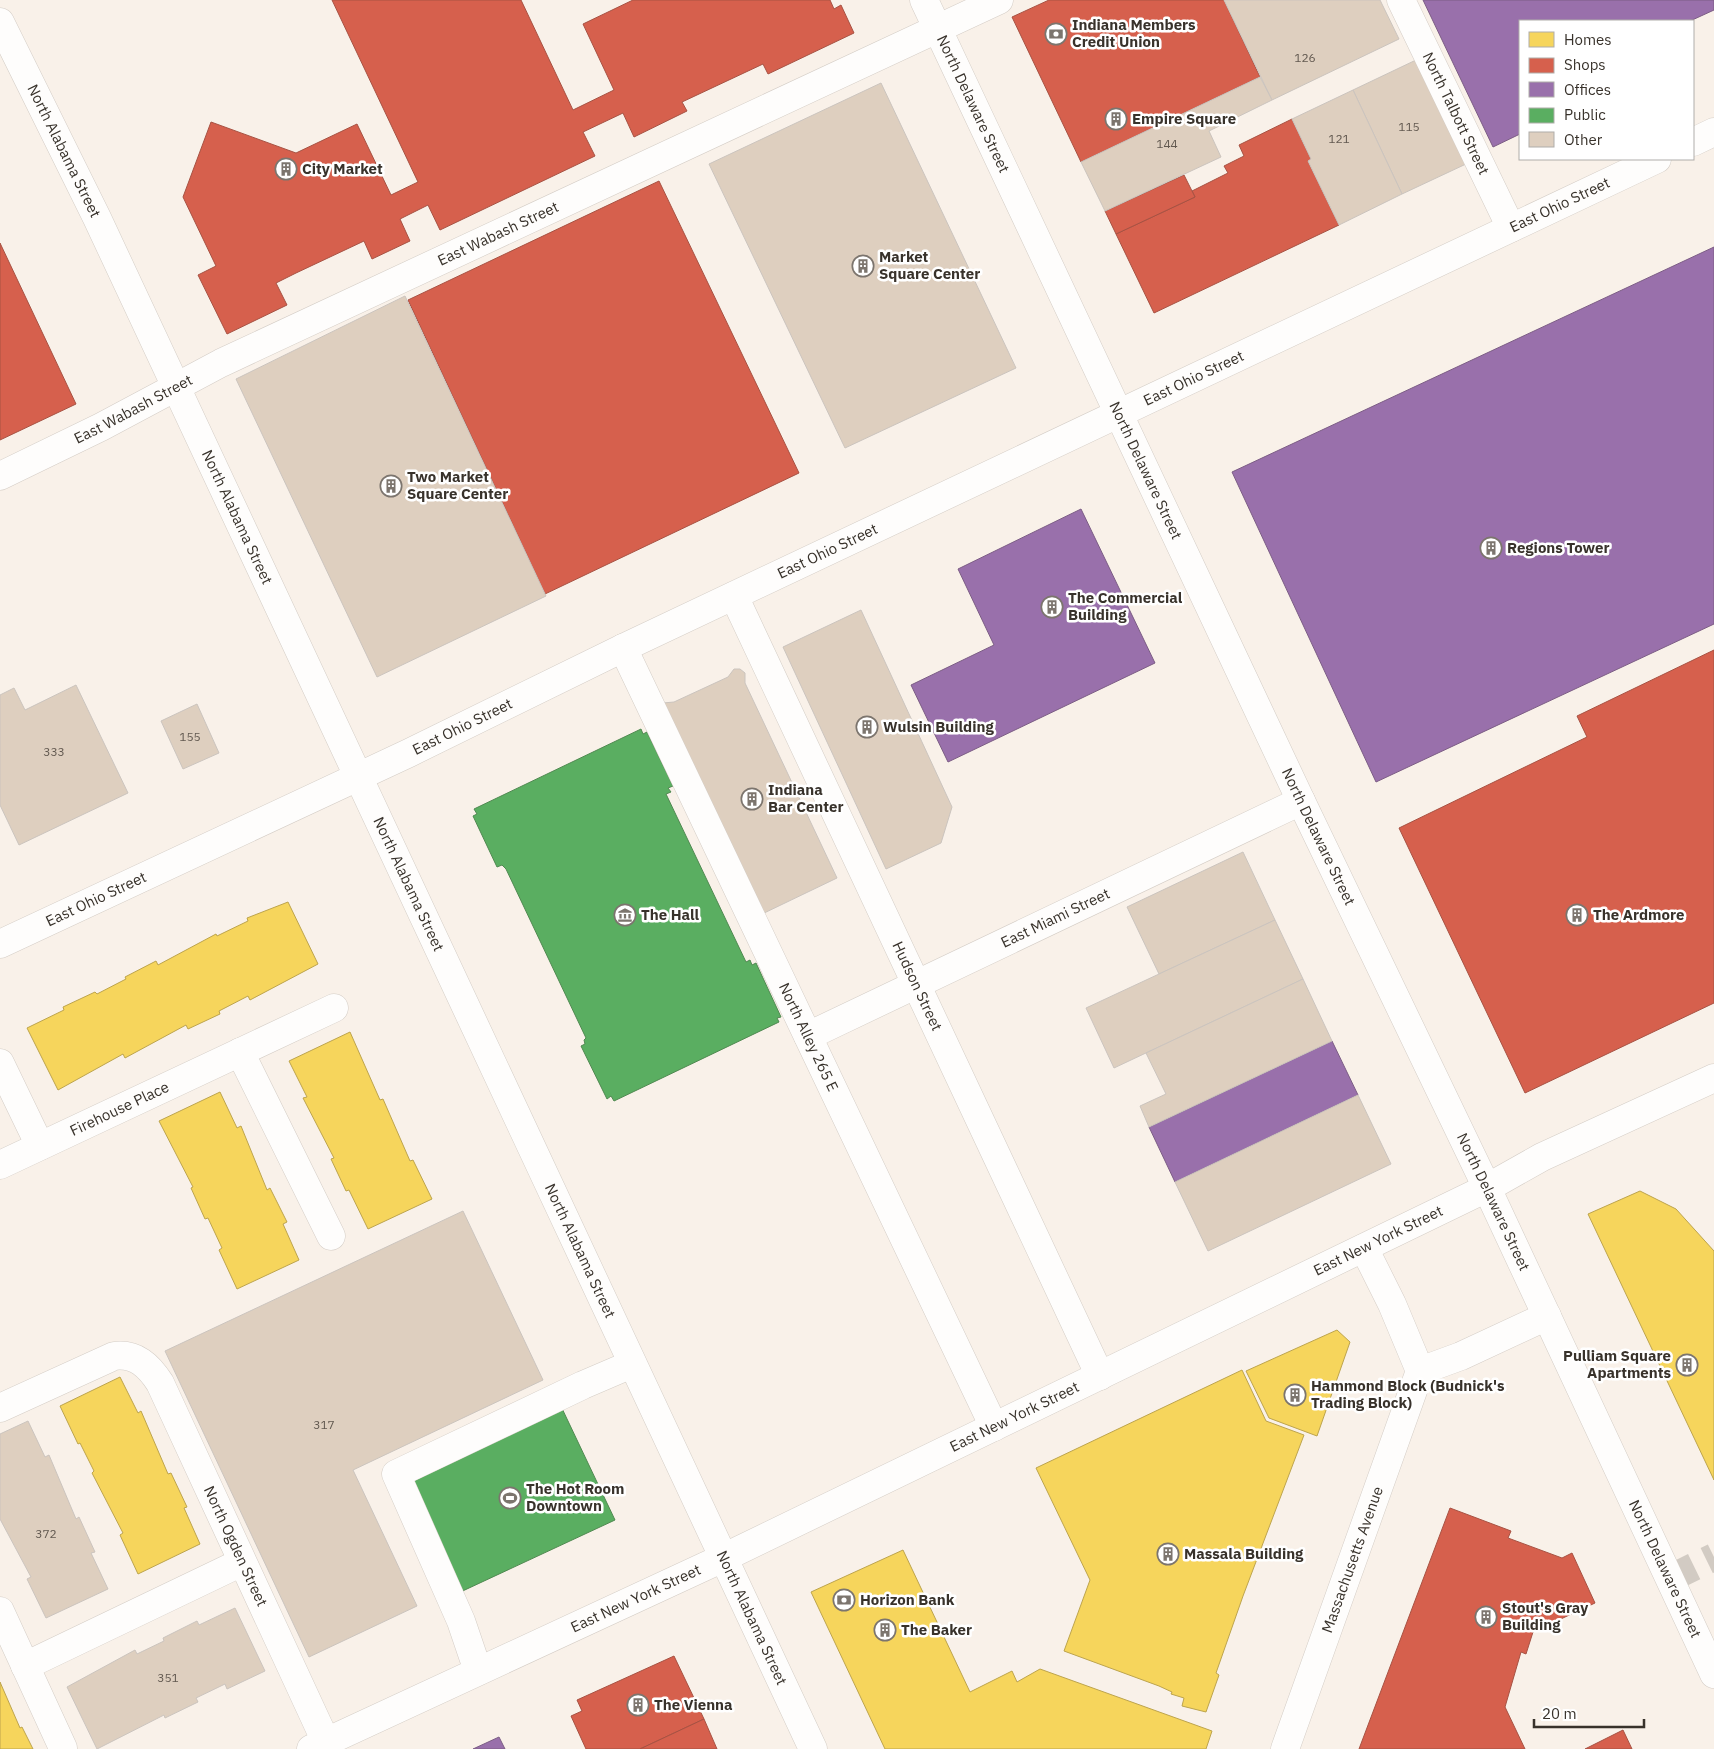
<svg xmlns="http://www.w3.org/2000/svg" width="1714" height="1749" viewBox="0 0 1714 1749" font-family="'IBM Plex Sans',sans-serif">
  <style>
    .homes { fill: #f6d55c; stroke: #bda44d }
    .shops { fill: #d6604d; stroke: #a75243 }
    .offices { fill: #9970ab; stroke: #7c5d85 }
    .public { fill: #5aae61; stroke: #508951 }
    .building { fill: #decfbf; stroke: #cbc4be }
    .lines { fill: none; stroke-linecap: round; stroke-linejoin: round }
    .minor-tunnel { stroke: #d2cbc3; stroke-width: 28; stroke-dasharray: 28 14; stroke-linecap: butt }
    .minor-casing { stroke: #d4cdc6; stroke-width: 29 }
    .major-casing { stroke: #d4cdc6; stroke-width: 29 }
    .minor { stroke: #fefdfc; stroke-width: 28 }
    .major { stroke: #fefdfc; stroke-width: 28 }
    .labels { text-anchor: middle; stroke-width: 5; stroke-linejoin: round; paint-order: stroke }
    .number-label { font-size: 12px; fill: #625950 }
    .poi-label { font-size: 15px; font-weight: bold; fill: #38322b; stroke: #fff; text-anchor: start }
    .street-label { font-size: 15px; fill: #38322b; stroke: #fff }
  </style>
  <rect width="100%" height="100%" fill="#f9f1e9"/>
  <g class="homes">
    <polygon points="288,902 318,964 250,1000 248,996 219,1011 220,1014 188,1029 186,1025 125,1058 123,1054 58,1090 27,1028 64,1010 63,1007 95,992 97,994 126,979 125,977 156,961 158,965 216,934 217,936 248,921 247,918"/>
    <polygon points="350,1032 380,1100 383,1099 410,1161 413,1160 432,1199 368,1229 349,1190 346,1191 331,1159 334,1158 303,1098 307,1097 289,1061"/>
    <polygon points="220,1092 237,1128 241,1126 267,1190 270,1188 287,1222 283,1224 299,1260 237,1289 219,1250 222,1248 208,1218 205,1219 191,1188 193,1187 159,1121"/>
    <polygon points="1640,1191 1676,1209 1714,1251 1714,1480 1588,1214"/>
    <polygon points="1337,1330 1350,1342 1317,1436 1269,1418 1246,1371"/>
    <polygon points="1242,1370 1266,1421 1304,1435 1243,1596 1216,1673 1219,1675 1206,1712 1182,1706 1184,1698 1171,1694 1172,1692 1159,1686 1064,1651 1090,1580 1036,1468"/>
    <polygon points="120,1377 138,1413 141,1411 168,1474 171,1473 187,1507 184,1508 200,1544 138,1574 120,1535 123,1533 92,1473 94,1471 80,1443 78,1444 60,1406"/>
    <polygon points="903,1550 970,1692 1012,1671 1017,1682 1040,1669 1212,1731 1206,1749 885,1749 811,1592"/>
    <polygon points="0,1682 20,1728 22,1727 33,1749 0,1749"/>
  </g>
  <g class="shops">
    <polygon points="332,0 521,0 573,110 614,90 583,24 633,0 830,0 834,9 841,5 854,33 768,74 763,64 682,102 687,111 634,137 623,113 583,132 595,156 440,230 428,205 400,219 410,241 372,259 364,241 296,273 276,283 287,305 227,334 198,275 216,266 183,197 211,122 296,153 357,124 391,195 418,182"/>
    <polygon points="1049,0 1224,0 1260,77 1081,162 1012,17"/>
    <polygon points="1292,119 1311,159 1308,161 1339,225 1154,313 1116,234 1195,197 1192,191 1228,173 1224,166 1244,156 1239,145"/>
    <polygon points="1184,175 1195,197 1116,234 1105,211"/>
    <polygon points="659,181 799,473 545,594 408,300"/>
    <polygon points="0,243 76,404 0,440"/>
    <polygon points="1714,650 1714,1003 1525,1093 1399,828 1587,737 1577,716"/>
    <polygon points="1450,1508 1511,1531 1508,1538 1562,1558 1572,1553 1595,1603 1533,1632 1526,1654 1521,1652 1505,1707 1525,1749 1359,1749"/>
    <polygon points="674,1656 704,1719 640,1749 586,1749 571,1716 582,1711 577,1700"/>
    <polygon points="704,1719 717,1749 640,1749"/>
    <polygon points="1623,1730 1632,1749 1585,1749"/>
  </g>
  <g class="offices">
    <polygon points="1423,0 1714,0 1714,10 1690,21 1520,21 1520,134 1493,147"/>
    <polygon points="1714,247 1714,624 1376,782 1232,472"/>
    <polygon points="1081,509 1155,663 948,762 911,685 994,645 958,569"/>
    <polygon points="1332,1041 1358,1095 1175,1182 1149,1127"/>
    <polygon points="499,1737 505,1749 473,1749"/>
  </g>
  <g class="public">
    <polygon points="641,729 643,734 647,732 673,786 668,788 671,792 666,794 746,962 750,960 752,965 756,963 781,1017 777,1018 779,1022 614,1101 611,1096 607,1099 581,1046 585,1044 584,1040 586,1038 506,869 502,865 497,867 473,816 477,814 474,809"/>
    <polygon points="558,1400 615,1520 454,1595 406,1477"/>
  </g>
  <g class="building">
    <polygon points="1224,0 1380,0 1399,39 1272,100"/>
    <polygon points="1416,60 1466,164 1402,194 1353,90"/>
    <polygon points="1260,77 1272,100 1209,131 1221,157 1105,211 1081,162"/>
    <polygon points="881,83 1016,368 845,448 709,164"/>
    <polygon points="1353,90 1402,194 1339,225 1308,161 1311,159 1292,119"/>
    <polygon points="405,296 546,596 377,677 236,379"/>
    <polygon points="861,610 952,807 941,843 886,869 783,647"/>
    <polygon points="734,669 740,669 745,673 745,683 837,878 760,915 663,703 674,702 728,677"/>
    <polygon points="76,685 128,793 19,845 0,805 0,695 14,688 25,710"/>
    <polygon points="197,704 219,753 183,769 161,721"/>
    <polygon points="1243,852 1275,920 1159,974 1127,907"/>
    <polygon points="1275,920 1303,979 1114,1068 1086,1008"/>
    <polygon points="1303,979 1332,1041 1149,1127 1140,1106 1166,1094 1146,1053"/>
    <polygon points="1358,1095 1391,1164 1208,1251 1175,1182"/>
    <polygon points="463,1211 543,1380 353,1470 417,1606 309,1657 165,1351"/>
    <polygon points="28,1421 45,1457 49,1455 76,1519 79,1517 95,1552 91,1553 108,1589 46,1618 27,1579 31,1577 0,1519 0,1434"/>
    <polygon points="235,1608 265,1671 227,1689 225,1684 196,1698 198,1702 165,1718 164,1715 97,1749 67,1687 135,1650 137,1654 164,1641 163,1638 197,1621 199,1625"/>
  </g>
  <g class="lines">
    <polyline class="minor-tunnel" points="1669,1579 1714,1557"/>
    <g class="minor-casing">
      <g id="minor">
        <path id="s1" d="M1401,0L1511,228"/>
        <path id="s2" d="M0,476L101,427L221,363L999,0"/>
        <path id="s3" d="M734,596L1100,1376"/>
        <path id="s4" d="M623,648L994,1427"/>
        <path id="s5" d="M808,1036L1301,801"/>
        <polyline points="240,1052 331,1236"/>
        <polyline points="0,1063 40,1146"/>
        <path id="s6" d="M0,1165L334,1008"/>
        <path id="s7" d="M0,1408L114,1356C136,1353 149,1366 160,1383L326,1742"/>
        <polyline points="0,1611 63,1748"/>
        <polyline points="25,1666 242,1562"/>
        <polyline points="478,1671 461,1621 396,1474 583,1385 632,1364"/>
      </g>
    </g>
    <g class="major-casing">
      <g id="major">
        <path id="s8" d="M924,0L1301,801L1487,1188L1714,1674"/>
        <path id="s9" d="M0,22L97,218L813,1749"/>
        <polyline points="1693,142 1714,132"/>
        <path id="s10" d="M0,944L409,753L623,648L1657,159"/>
        <polyline points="1420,1371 1461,1356 1547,1316"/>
        <path id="s11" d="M311,1749L723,1558L1487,1188L1542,1157L1714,1078"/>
        <path id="s12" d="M1285,1749L1420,1371L1392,1304L1364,1248"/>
      </g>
    </g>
    <use href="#minor" class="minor"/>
    <use href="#major" class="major"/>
  </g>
  <defs>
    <g id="bank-ring" transform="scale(1.125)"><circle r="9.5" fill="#fff" stroke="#7c756e" stroke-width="1.5"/><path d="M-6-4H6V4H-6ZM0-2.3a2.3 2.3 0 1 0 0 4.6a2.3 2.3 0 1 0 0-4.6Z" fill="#7c756e"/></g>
    <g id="building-ring" transform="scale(1.125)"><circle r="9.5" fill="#fff" stroke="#7c756e" stroke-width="1.5"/><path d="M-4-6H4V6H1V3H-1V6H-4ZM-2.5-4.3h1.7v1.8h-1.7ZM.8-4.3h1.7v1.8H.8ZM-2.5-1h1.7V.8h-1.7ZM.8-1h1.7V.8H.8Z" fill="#7c756e"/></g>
    <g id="museum-ring" transform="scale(1.125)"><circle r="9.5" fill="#fff" stroke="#7c756e" stroke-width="1.5"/><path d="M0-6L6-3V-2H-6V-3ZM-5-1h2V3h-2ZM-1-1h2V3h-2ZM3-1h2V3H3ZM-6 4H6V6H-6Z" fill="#7c756e"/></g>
    <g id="stadium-ring" transform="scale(1.125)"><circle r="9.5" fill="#fff" stroke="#7c756e" stroke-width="1.5"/><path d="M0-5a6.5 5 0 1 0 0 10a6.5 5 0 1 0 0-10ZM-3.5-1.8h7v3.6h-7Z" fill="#7c756e"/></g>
  </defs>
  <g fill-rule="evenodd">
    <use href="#bank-ring" x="1056" y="34"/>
    <use href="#building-ring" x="1116" y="119"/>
    <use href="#building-ring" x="286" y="169"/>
    <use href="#building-ring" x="863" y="266"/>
    <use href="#building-ring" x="391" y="486"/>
    <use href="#building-ring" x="1491" y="548"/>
    <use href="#building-ring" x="1052" y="607"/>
    <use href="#building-ring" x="867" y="727"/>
    <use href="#building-ring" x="752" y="799"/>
    <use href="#museum-ring" x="625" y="915"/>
    <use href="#building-ring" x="1577" y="915"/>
    <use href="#building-ring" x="1687" y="1365"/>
    <use href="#building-ring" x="1295" y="1395"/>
    <use href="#stadium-ring" x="510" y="1498"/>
    <use href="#building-ring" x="1168" y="1554"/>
    <use href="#bank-ring" x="844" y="1600"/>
    <use href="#building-ring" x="1486" y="1617"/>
    <use href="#building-ring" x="885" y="1630"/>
    <use href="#building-ring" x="638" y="1705"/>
  </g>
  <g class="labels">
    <g class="number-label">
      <text x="1305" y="62">126</text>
      <text x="1409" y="131">115</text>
      <text x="1339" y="143">121</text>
      <text x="1167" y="148">144</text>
      <text x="190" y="741">155</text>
      <text x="54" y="756">333</text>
      <text x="324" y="1429">317</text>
      <text x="46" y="1538">372</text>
      <text x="168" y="1682">351</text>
    </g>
    <g class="poi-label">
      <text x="1072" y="30">Indiana Members<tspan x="1072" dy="17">Credit Union</tspan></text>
      <text x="1132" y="124">Empire Square</text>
      <text x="302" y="174">City Market</text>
      <text x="879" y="262">Market<tspan x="879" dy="17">Square Center</tspan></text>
      <text x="407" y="482">Two Market<tspan x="407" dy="17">Square Center</tspan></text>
      <text x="1507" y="553">Regions Tower</text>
      <text x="1068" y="603">The Commercial<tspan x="1068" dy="17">Building</tspan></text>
      <text x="883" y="732">Wulsin Building</text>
      <text x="768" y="795">Indiana<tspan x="768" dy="17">Bar Center</tspan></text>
      <text x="641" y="920">The Hall</text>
      <text x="1593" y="920">The Ardmore</text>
      <text x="1671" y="1361" text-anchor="end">Pulliam Square<tspan x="1671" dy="17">Apartments</tspan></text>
      <text x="1311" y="1391">Hammond Block (Budnick's<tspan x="1311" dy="17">Trading Block)</tspan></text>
      <text x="526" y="1494">The Hot Room<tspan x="526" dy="17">Downtown</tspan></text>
      <text x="1184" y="1559">Massala Building</text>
      <text x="860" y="1605">Horizon Bank</text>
      <text x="1502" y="1613">Stout's Gray<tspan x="1502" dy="17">Building</tspan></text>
      <text x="901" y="1635">The Baker</text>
      <text x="654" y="1710">The Vienna</text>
    </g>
    <g class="street-label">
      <text dy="5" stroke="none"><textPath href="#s8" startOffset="115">North Delaware Street</textPath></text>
      <text dy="5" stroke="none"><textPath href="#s1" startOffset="126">North Talbott Street</textPath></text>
      <text dy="5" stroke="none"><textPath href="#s9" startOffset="144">North Alabama Street</textPath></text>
      <text dy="5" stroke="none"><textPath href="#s10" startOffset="1726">East Ohio Street</textPath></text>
      <text dy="5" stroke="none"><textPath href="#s2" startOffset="554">East Wabash Street</textPath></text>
      <text dy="5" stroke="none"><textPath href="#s10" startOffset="1321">East Ohio Street</textPath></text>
      <text dy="5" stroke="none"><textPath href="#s2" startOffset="149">East Wabash Street</textPath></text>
      <text dy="5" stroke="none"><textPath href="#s8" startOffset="520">North Delaware Street</textPath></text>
      <text dy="5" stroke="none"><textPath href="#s9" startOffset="549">North Alabama Street</textPath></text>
      <text dy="5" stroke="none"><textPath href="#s10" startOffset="916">East Ohio Street</textPath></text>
      <text dy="5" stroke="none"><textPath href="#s10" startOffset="511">East Ohio Street</textPath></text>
      <text dy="5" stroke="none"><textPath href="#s8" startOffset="925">North Delaware Street</textPath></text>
      <text dy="5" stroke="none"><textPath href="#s9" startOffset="954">North Alabama Street</textPath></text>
      <text dy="5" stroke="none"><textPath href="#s10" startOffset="106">East Ohio Street</textPath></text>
      <text dy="5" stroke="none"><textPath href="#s5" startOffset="274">East Miami Street</textPath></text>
      <text dy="5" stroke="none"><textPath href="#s3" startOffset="431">Hudson Street</textPath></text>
      <text dy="5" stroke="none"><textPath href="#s4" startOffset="431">North Alley 265 E</textPath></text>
      <text dy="5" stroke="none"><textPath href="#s6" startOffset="132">Firehouse Place</textPath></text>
      <text dy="5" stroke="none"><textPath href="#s8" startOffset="1330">North Delaware Street</textPath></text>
      <text dy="5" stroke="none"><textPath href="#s11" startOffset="1182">East New York Street</textPath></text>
      <text dy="5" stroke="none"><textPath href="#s9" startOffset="1359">North Alabama Street</textPath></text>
      <text dy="5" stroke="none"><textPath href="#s11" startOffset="778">East New York Street</textPath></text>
      <text dy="5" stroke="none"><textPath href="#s7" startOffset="362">North Ogden Street</textPath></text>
      <text dy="5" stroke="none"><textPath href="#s12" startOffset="201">Massachusetts Avenue</textPath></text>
      <text dy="5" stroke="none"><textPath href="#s8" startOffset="1735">North Delaware Street</textPath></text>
      <text dy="5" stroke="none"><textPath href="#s11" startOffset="358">East New York Street</textPath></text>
      <text dy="5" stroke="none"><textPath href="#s9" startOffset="1764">North Alabama Street</textPath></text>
    </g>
  </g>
  <rect x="1519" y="20" width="175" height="140" fill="#ffffff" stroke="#afadaa"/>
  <rect x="1529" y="32" width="25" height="15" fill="#f6d55c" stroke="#afadaa"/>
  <text x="1564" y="45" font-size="15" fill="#38322b">Homes</text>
  <rect x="1529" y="58" width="25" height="15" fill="#d6604d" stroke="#afadaa"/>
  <text x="1564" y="70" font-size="15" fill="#38322b">Shops</text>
  <rect x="1529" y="82" width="25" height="15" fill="#9970ab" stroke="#afadaa"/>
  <text x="1564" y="95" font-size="15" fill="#38322b">Offices</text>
  <rect x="1529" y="108" width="25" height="15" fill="#5aae61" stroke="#afadaa"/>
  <text x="1564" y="120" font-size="15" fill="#38322b">Public</text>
  <rect x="1529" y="132" width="25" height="15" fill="#decfbf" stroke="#afadaa"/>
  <text x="1564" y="145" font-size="15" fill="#38322b">Other</text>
  <path d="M1534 1719v8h110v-8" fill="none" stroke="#38322b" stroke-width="2.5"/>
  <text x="1542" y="1719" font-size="15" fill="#38322b" stroke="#ffffff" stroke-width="4" paint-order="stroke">20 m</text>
</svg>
